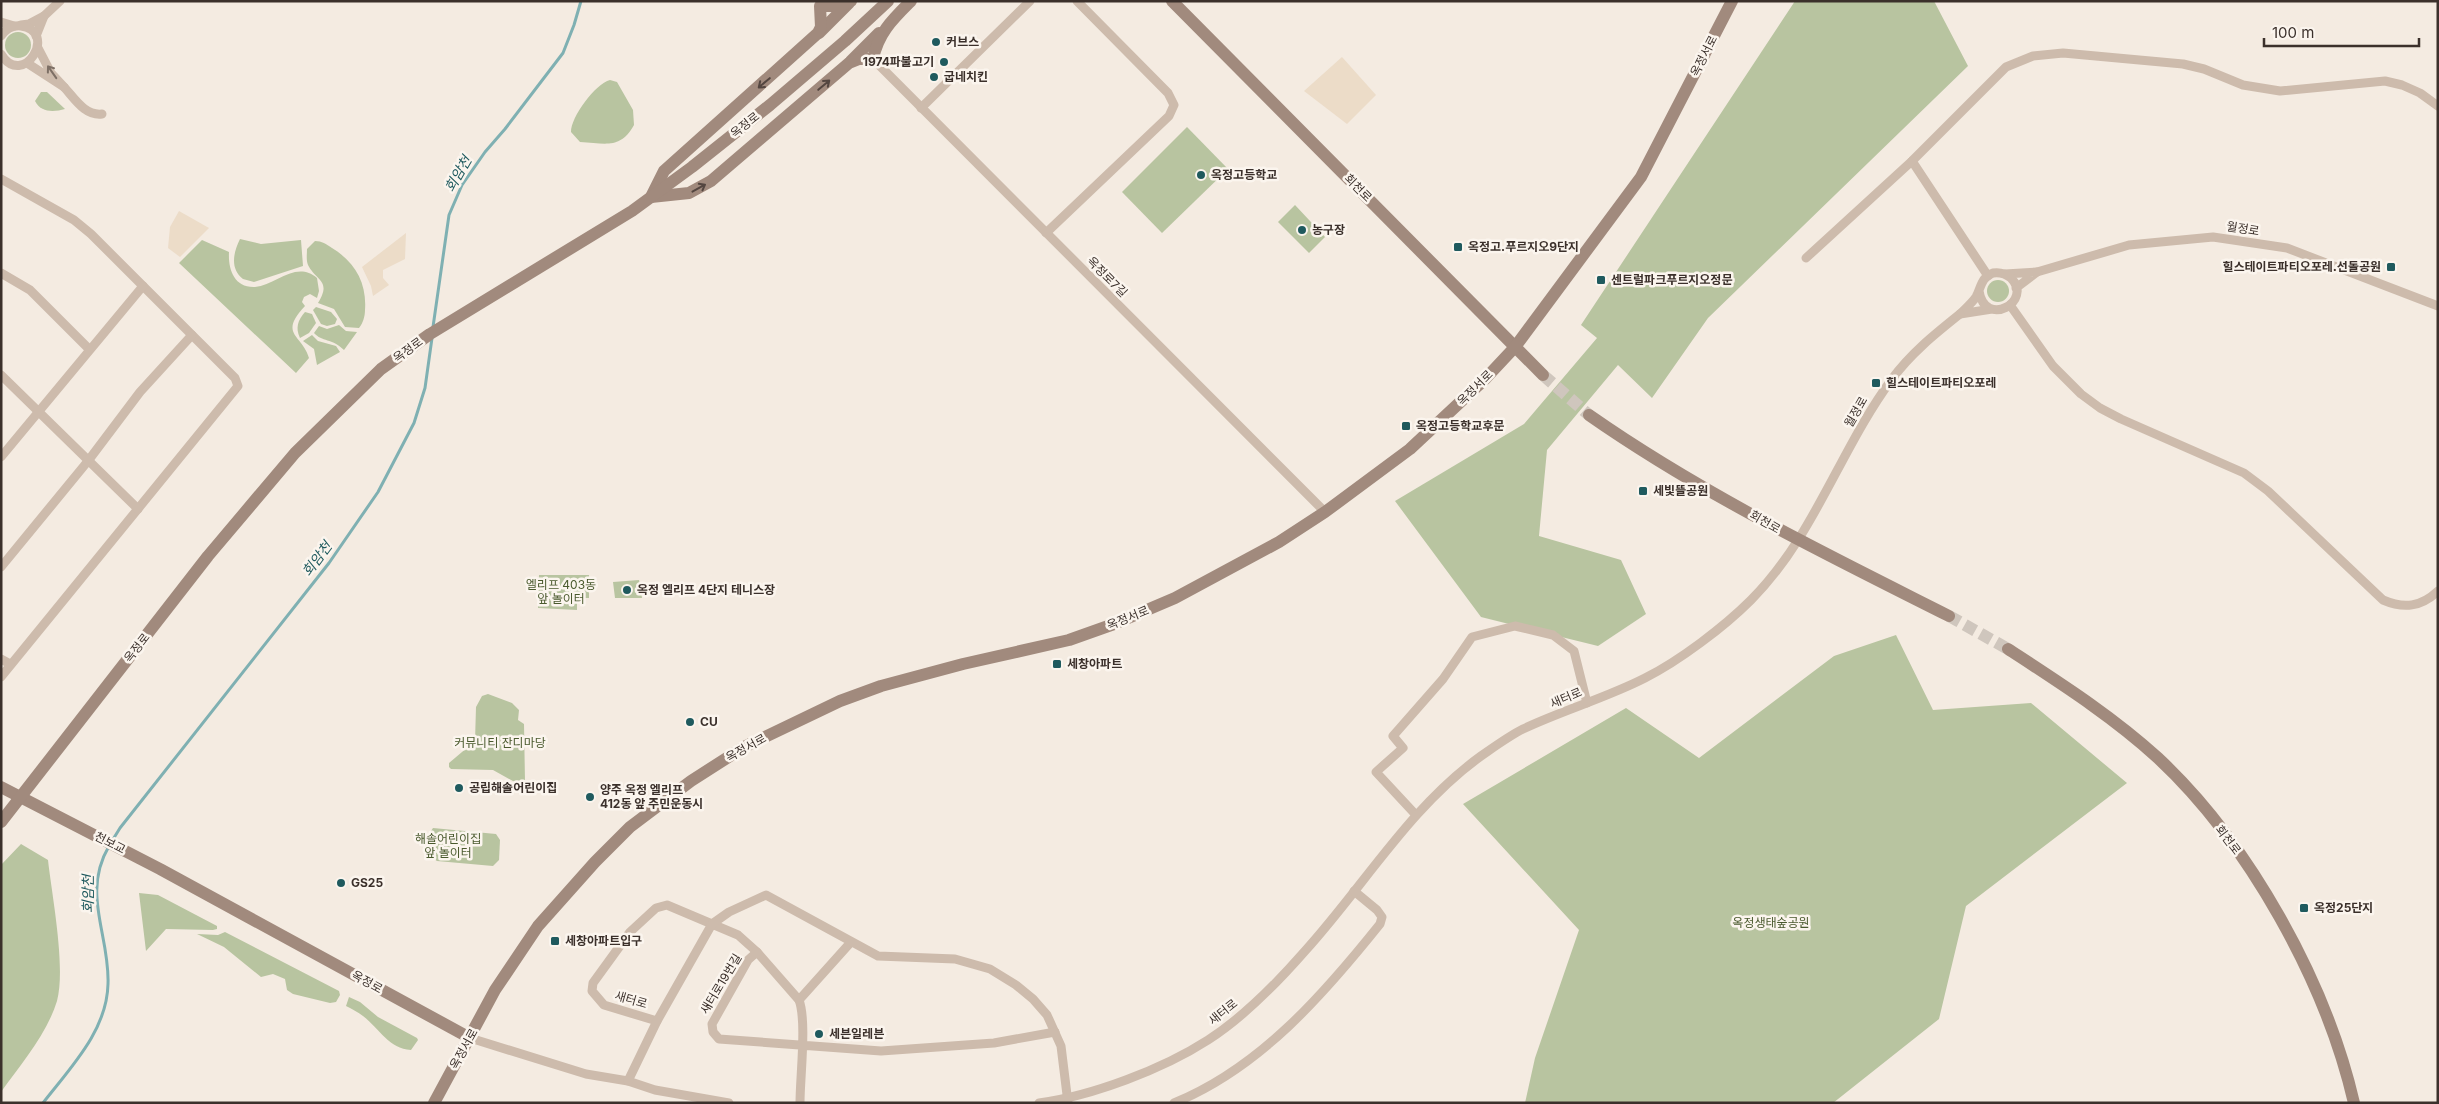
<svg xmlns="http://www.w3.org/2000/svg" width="2439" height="1104" viewBox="0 0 2439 1104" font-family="Inter,'Noto Sans KR',sans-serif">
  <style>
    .green { fill: #b8c4a0 }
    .plaza { fill: #ecdcc8 }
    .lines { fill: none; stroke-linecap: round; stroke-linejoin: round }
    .stream { stroke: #7fb0b2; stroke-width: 3 }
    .secondary-tunnel { stroke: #cfc6bd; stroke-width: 12; stroke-dasharray: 12 6; stroke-linecap: butt }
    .street { stroke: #cdbbac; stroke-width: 9 }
    .secondary { stroke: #a18a7d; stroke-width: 12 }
    .oneway { stroke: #7d6f65 }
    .oneway2 { stroke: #544640 }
    .poi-dot { fill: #1f5a5e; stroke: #fbf5ee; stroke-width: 2 }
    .labels { text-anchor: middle; stroke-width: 5; stroke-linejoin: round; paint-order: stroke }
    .poi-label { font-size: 12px; font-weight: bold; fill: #3b302b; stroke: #fbf5ee; text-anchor: start }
    .street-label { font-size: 12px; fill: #3b302b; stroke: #fbf5ee }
    .park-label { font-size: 12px; fill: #4a5a2e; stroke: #fbf5ee }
    .water-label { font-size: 14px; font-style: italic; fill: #1f5a5e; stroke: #fbf5ee }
  </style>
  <rect width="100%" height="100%" fill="#f4ebe1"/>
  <g class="green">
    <polygon points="1795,1 1934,1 1968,66 1708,318 1652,398 1618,365 1547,450 1539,536 1621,560 1646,614 1598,646 1481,617 1395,501 1524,424 1597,338 1581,325"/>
    <circle cx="18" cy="45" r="13"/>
    <path d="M610,80L617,82L633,110L634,125C620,150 605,143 580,142L571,132C571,117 595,84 610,80Z"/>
    <path d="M41,92H47L65,109C54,112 41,113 35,101Z"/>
    <polygon points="1187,127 1228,169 1162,233 1122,192"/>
    <polygon points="1295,205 1325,237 1309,253 1278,222"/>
    <path d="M240,239L261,244L301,240L303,266L254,282L243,279C230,269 233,253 240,239Z"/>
    <path d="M202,240L229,252C228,269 234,288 255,287C276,285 296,260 317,278L319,291L317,298L310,294L304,297L302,302L305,306C278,335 302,334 309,358L296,373L179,263Z"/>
    <path d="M315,241C322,241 326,244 332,248C355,262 367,283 365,310C365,316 363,323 359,328L345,327L334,309L318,303C332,280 316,281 308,265C306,260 307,254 307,249Z"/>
    <circle cx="1998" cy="291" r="11"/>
    <polygon points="316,307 331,312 337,319 335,324 327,326 321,324 313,310"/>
    <path d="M305,312L312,314L316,323L309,333L300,338C295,328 298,320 305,312Z"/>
    <path d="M339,325L346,331L357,332L344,350C332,338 322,342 314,333L319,326L327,329Z"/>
    <polygon points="312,335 318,341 336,346 340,352 317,365 314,349 303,341"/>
    <polygon points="539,575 589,575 589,598 577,598 577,610 538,608"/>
    <polygon points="639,580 642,598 615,598 613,582"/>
    <polygon points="1896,635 1933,710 2031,703 2127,783 1966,906 1939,1019 1833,1103 1525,1103 1535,1058 1579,930 1463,804 1626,708 1699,758 1834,656"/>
    <polygon points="488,694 512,703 519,710 518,720 524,724 525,781 520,785 493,770 451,769 449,767 449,763 475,741 476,707 482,696"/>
    <polygon points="433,828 496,834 500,840 499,860 493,866 437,861 430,856 429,834"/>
    <path d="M21,844L48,860C52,896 66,967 57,1001C47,1034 21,1064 1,1092V865Z"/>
    <polygon points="139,893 158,895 217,926 217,929 213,930 166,929 146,951"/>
    <polygon points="225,932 339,991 340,995 336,1002 330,1003 293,994 287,990 285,979 273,974 261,977 224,947 197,934 218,935"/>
    <path d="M349,997L360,1002L378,1017L417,1038L418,1040L411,1050C389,1049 380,1029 363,1016C358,1012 352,1009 346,1006Z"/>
  </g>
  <g class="plaza">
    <polygon points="1342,57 1376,95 1347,124 1304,91"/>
    <polygon points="179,211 209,228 180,257 168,248 170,227"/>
    <polygon points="406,233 405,259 383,270 383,278 389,285 373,296 371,286 362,267"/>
  </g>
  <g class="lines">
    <g class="stream">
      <polyline points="433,327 449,215 462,185 485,152 505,129 563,53 574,25 581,1"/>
      <polyline points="112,841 120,828 329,563 378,492 414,423 425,388 432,338"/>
      <path d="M43,1103C70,1068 107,1031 108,984C110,935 81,894 109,846"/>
    </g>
    <g class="secondary-tunnel">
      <polyline points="1543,375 1589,415"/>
      <polyline points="1949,616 2008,649"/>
    </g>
    <g class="street">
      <polyline points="44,16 60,1"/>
      <polyline points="1,22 14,26"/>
      <polyline points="21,25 29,24 44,16 36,36"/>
      <path d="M1,36C6,29 13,25 21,26C59,31 23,90 1,54"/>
      <polyline points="873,59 1325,512"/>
      <polyline points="27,63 64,87 51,73 38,48"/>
      <path d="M64,87C75,99 85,116 102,114"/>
      <polyline points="921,108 1030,1"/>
      <polyline points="1912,161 1988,276"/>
      <polyline points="1,179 74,220 91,234 235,378 238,386 1,677"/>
      <polyline points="1046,233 1169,116 1174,105 1168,93 1077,1"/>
      <polyline points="1806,258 1912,161 2006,67 2033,56 2063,53 2183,64 2204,69 2243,85 2280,91 2385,81 2402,85 2420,93 2438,106"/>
      <polyline points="2037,272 2129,245 2213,237 2287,248 2438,306"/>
      <polyline points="1,273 30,290 89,349"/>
      <polyline points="2005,274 2037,272 2016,288"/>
      <path d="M1979,291C1985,329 2034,301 2011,278C2006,274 1999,272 1993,273C1981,277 1981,288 1976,297C1972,303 1965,309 1960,314L1992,309"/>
      <path d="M2010,305L2053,366L2081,394L2100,408L2121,419L2244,473L2268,491L2383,600C2404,609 2421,607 2438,591"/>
      <polyline points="1,375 138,509"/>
      <polyline points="1,457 143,286"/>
      <polyline points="1,567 88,461 140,392 192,335"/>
      <polyline points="1,659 10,664"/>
      <polyline points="1416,815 1376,772 1403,748 1393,736 1443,679 1472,637 1515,626 1553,635 1574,651 1587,703"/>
      <polyline points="799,1000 851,942"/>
      <polyline points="657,1021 604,1005 592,991 593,983 630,932 656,908 667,905 738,935 757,952"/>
      <polyline points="470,1038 586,1074 628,1081 655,1090 729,1103"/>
      <polyline points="628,1081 657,1021 712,924 729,912 766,895 878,956 955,959 990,969 1016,985 1033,999 1047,1015 1061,1046 1068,1103"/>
      <path d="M800,1103C800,1077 807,1021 799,1000L757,952L748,960L712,1024L713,1032L719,1039L881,1051L994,1043L1055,1032"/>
      <path d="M1039,1103C1092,1096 1163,1069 1208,1040C1244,1017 1277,983 1305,951C1364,886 1409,808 1481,756C1494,747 1509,736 1523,729C1563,710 1606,698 1645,678C1679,661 1724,627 1751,600C1814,537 1840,449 1892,379C1911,353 1935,334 1960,314"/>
      <path d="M1174,1103C1260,1068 1324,994 1380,924L1382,917L1377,910L1354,891"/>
    </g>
    <g class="secondary">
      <polyline points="1172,1 1543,375"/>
      <polyline points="819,33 849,3"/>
      <polyline points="851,61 879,33"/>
      <polyline points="652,195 664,171 818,33 821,27 820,6 841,6 851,1"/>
      <path d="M651,197L689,193L711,181L849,63L859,59H873C878,33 893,19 911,1"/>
      <path d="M1589,415C1702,494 1826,554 1949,616"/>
      <path d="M2008,649C2060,683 2112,716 2158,758C2249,843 2326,982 2354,1103"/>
      <polyline points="1,787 160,869 470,1038"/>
      <polyline points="1,822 208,556 295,453 381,369 430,334 632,211 692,167 770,105 845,41 888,1"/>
      <polyline points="434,1103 495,990 538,926 595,862 630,827 691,781 744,747 840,701 881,686 963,664 1069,640 1114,624 1175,598 1279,542 1325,512 1410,449 1486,378 1515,347 1641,177 1732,1"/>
    </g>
  </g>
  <defs><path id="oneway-shaft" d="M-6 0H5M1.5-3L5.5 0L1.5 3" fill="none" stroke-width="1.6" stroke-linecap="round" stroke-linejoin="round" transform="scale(1.25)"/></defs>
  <use class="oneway" href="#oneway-shaft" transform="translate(52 72) rotate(-125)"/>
  <g class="oneway2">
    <use href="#oneway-shaft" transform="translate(764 83) rotate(140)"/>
    <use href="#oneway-shaft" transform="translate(824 85) rotate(-40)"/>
    <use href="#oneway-shaft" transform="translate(699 188) rotate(-29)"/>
  </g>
  <g class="poi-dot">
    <circle cx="936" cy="42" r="5"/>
    <circle cx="944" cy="62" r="5"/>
    <circle cx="934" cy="77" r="5"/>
    <circle cx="1201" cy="175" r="5"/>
    <circle cx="1302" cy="230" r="5"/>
    <rect x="1453" y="242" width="10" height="10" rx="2.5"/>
    <rect x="2386" y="262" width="10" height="10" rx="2.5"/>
    <rect x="1596" y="275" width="10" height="10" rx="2.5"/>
    <rect x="1871" y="378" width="10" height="10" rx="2.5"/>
    <rect x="1401" y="421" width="10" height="10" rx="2.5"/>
    <rect x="1638" y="486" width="10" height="10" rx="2.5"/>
    <circle cx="627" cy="590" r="5"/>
    <rect x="1052" y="659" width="10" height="10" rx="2.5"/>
    <circle cx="690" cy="722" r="5"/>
    <circle cx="459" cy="788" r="5"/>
    <circle cx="590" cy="797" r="5"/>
    <circle cx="341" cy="883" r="5"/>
    <rect x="2299" y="903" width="10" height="10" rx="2.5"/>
    <rect x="550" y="936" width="10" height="10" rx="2.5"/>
    <circle cx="819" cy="1034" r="5"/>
  </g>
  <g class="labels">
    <g class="poi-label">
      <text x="946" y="46">커브스</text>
      <text x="934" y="66" text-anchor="end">1974파불고기</text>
      <text x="944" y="81">굽네치킨</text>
      <text x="1211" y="179">옥정고등학교</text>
      <text x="1312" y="234">농구장</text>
      <text x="1468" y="251">옥정고.푸르지오9단지</text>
      <text x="2381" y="271" text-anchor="end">힐스테이트파티오포레.선돌공원</text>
      <text x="1611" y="284">센트럴파크푸르지오정문</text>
      <text x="1886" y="387">힐스테이트파티오포레</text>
      <text x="1416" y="430">옥정고등학교후문</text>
      <text x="1653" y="495">세빛뜰공원</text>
      <text x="637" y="594">옥정 엘리프 4단지 테니스장</text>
      <text x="1067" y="668">세창아파트</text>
      <text x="700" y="726">CU</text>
      <text x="469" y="792">공립해솔어린이집</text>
      <text x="600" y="794">양주 옥정 엘리프<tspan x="600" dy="14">412동 앞 주민운동시</tspan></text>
      <text x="351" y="887">GS25</text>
      <text x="2314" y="912">옥정25단지</text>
      <text x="565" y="945">세창아파트입구</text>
      <text x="829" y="1038">세븐일레븐</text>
    </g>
    <g class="street-label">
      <text transform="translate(1704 56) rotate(-63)" y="4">옥정서로</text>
      <text transform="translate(745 125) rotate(-39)" y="4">옥정로</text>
      <text transform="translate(1358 188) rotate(45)" y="4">회천로</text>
      <text transform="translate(2243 229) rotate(9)" y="4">월정로</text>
      <text transform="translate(1107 277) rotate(45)" y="4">옥정로7길</text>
      <text transform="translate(408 350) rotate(-36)" y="4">옥정로</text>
      <text transform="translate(1475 388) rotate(-45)" y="4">옥정서로</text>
      <text transform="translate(1856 412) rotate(-60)" y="4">월정로</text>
      <text transform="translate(1765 522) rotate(30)" y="4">회천로</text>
      <text transform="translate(1128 618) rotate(-22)" y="4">옥정서로</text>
      <text transform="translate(137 648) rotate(-52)" y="4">옥정로</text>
      <text transform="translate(1566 698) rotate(-23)" y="4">새터로</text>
      <text transform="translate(746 748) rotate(-29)" y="4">옥정서로</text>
      <text transform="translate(2228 840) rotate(53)" y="4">회천로</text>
      <text transform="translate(110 843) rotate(27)" y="4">천보교</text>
      <text transform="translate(367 982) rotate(29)" y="4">옥정로</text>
      <text transform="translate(721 984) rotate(-59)" y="4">새터로19번길</text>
      <text transform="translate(631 1000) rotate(16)" y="4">새터로</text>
      <text transform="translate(1223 1012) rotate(-39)" y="4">새터로</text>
      <text transform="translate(464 1049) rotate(-61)" y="4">옥정서로</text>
    </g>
    <g class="park-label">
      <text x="561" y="589">엘리프 403동<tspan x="561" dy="14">앞 놀이터</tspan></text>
      <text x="500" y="747">커뮤니티 잔디마당</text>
      <text x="448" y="843">해솔어린이집<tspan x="448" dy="14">앞 놀이터</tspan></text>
      <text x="1771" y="927">옥정생태숲공원</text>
    </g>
    <g class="water-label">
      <text transform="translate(458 174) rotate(-60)" y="5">회암천</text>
      <text transform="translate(317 559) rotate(-53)" y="5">회암천</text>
      <text transform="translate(88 894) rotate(-90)" y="5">회암천</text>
    </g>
  </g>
  <rect width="2439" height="1104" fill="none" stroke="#3b302b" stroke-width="5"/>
  <path d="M2264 38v8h155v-8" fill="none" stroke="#3b302b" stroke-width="2.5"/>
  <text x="2272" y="38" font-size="15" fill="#3b302b" stroke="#fbf5ee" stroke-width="4" paint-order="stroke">100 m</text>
</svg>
